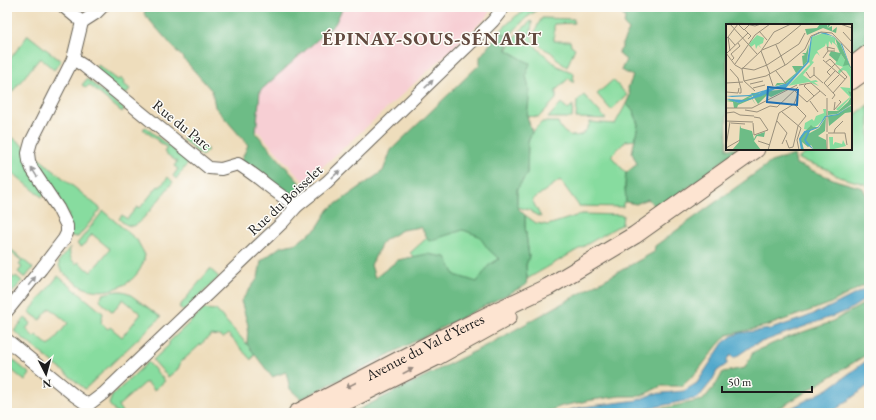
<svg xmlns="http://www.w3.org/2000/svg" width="876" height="420" viewBox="0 0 876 420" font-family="'EB Garamond',serif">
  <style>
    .built { fill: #f7cfd4 }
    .green { fill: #87dc9f; stroke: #527c5e }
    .forest { fill: #6dbc86; stroke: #446c51; fill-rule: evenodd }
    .water { fill: #4da6ca; stroke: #346173 }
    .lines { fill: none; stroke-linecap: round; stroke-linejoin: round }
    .minor-casing { stroke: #666054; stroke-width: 14 }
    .secondary-casing { stroke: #666054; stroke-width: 19 }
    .minor { stroke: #fff; stroke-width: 12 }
    .secondary { stroke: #fde4d1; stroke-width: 17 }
    .oneway { fill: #999 }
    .oneway2 { fill: #988a80 }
    .labels { text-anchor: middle; stroke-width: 3; stroke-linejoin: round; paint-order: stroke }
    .street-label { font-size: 15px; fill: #1c1c1c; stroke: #fdfcf7 }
    .district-label { font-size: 19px; font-weight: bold; letter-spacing: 1px; fill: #624a3f; stroke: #fdfcf7 }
    .inset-river { fill: none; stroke: #4da6ca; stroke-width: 2 }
    .inset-road { fill: none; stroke: #9a907c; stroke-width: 1 }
    .view { fill: #1f6fb2; fill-opacity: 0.15; stroke: #1f6fb2; stroke-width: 2 }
    .inset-edge { fill: none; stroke: #1c1c1c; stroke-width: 2 }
  </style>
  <rect width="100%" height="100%" fill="#fdfcf7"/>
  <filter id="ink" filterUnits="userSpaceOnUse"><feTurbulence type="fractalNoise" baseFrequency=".025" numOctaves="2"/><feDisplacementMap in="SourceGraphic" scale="8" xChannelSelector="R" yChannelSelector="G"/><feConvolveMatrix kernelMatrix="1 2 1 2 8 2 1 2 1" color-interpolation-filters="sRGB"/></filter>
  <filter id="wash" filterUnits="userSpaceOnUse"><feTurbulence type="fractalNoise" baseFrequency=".012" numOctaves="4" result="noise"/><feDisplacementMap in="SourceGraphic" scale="16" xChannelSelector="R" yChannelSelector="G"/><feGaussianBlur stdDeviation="0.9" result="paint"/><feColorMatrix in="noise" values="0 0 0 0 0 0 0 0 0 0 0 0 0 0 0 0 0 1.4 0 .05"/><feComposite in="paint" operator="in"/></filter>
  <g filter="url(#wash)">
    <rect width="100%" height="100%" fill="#eeddbc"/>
    <polygon class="built" points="159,7 492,7 487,17 305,183 152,15"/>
    <g class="green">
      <polygon points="525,11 536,11 526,18 508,37 500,31 516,16"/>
      <path d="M542,18L574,19V23L554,24V41H570L571,45L575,48L567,67C560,63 557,59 553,54C550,51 545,50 542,47C532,38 535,28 542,18Z"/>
      <path d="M531,21L532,22L531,32L534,45L557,66L574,73L573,83L569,78L556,90V99L539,117L527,116C530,93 528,82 521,59L518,56L507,50L517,34Z"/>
      <polygon points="28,35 61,61 54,70 40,58 7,98 7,63"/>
      <polygon points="98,65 118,80 120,78 125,82 124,84 130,89 125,95 95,70"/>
      <polygon points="87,79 124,109 122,112 89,85 86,88 82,85"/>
      <polygon points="613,80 627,95 611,110 597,94"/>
      <polygon points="584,95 606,119 576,118 577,101"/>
      <polygon points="561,103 568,109 573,105 572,118 548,118"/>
      <path d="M626,104L634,111L638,125L635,140L626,141L611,156L626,173L625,186L626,202L623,203V207L579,206L560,180L532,200L541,217L536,215L529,210L517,207V189L527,174L528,141L532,132L542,122H558C564,140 585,141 590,122L615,124Z"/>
      <polygon points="869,104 869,188 865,184 839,177 827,169 798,159 811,149 851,149 851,118"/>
      <polygon points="145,127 189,162 176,179 173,176 178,169 174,166 177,162 164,152 167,148 143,129"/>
      <polygon points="187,133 208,150 202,156 183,140"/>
      <polygon points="12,137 25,147 45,194 42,197 7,168 7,143"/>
      <polygon points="31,152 101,209 78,237 71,236 66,217 69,215 36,163"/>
      <path d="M168,177L173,182C166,190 141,225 133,226C127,226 123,223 119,219L122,215L127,219L137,207L140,208L158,186L160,187Z"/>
      <polygon points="458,210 504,257 458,301 410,253"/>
      <path d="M103,211L137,240L145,255C141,283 110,297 85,288C79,286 75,282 70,278C63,273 58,269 59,261L70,247C69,255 70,259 76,264L78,262L91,272L110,249L92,234L82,247L77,244Z"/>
      <polygon points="582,214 623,215 622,224 527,279 526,265 529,257 525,226 525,215 536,223 548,225"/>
      <polygon points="7,246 33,268 25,278 18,272 22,267 19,265 22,261 7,249"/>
      <polygon points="210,269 219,277 184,311 179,307"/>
      <polygon points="10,275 14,278 16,276 22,281 8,298 7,291 10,288 7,285 10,282 7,279"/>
      <path d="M58,276L103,313L101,323L108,329L110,327L122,337L141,314L123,299L113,312L101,302L100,298L103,294C111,292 120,289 128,293L161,317L85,389L14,331L25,318L31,323L26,329L34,337L36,335L49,346L68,323L50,308L40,320L29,312Z"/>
      <polygon points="204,309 216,310 255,353 251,360 228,334 223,338 220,336 211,335 181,362 178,369 168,377 153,360 169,345 169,342"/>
      <polygon points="12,359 30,374 25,381 7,366"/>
      <polygon points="148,362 165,381 154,390 148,383 144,383 118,406 123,413 116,413 109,404 112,396"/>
    </g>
    <g class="forest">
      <polygon points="146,7 343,7 335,24 260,91 256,133 305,189 290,196 240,163 248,145 215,107 212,91 144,14"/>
      <polygon points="620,7 868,7 869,45 851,59 851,25 727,25 727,149 738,149 696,182 657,209 648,199 636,204 626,202 625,186 626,173 637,164 632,153 638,125 634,111 626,104 630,95 628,88 633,76 621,70 626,60 618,53 622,48 622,44 629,30 624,25 625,18 620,11"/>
      <path d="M500,31L508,37L507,50C515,54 522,60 530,63L526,75L529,89V100L527,116L532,132L528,141L527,174L517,189V207L525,215V226L529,257L526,265L527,279L526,285L301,399L290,389L286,372L272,377L247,344L248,325L241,301L258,278L261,261L280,247L297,243L317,228L329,209L383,171L391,150L480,64V57ZM421,227L429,241L463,230L479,236L488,249L499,259L489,265L477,282L455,275L446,257L427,254L398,260L375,278L371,265L383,241L402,230Z"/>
      <polygon points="794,155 796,164 838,181 863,188 868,199 869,198 869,283 865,285 829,304 766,326 727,335 717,346 697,372 682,386 661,386 641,396 620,396 592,400 562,406 543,413 352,413 495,341 654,252 655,246 771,162"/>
      <polygon points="869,301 869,353 783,406 757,413 640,413 703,400 717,383 723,372 745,368 753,352 786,338 829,323"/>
    </g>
    <g class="water">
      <polygon points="869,287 869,297 847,311 753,345 734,358 731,355 727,359 727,364 717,371 712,381 698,398 632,412 557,413 583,407 638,400 653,394 684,391 697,383 723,343 732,336 740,333 771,329 804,318 830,307"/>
      <polygon points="869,359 869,385 831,413 782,413 828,389"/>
    </g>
  </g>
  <g filter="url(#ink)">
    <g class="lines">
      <g class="minor-casing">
        <g id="minor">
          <polyline points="64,7 82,22"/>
          <polyline points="82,22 96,13 102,7"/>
          <path d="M73,59L84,66L209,168L221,169L238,164C259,177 276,194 297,206"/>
          <polyline points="7,311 41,269 64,239 67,233 67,226 58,208 32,169 29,161 28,153 31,142 73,59 82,22"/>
          <polyline points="7,340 75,396 88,405"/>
          <polyline points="87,413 88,405 104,393 283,222 297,206 327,182 478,36 493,21 504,7"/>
        </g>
      </g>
      <g class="secondary-casing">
        <g id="secondary">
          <polyline points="851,67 869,53"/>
          <polyline points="851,81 869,68"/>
          <path id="s1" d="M297,413L432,343L499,310L548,287L635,235L756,149"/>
          <polyline points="323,413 436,357 508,317"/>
        </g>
      </g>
      <use href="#minor" class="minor"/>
      <use href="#secondary" class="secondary"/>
    </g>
    <defs><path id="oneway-solid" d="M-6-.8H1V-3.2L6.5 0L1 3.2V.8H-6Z"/></defs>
    <g class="oneway">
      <use href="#oneway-solid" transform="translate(429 84) rotate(-44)"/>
      <use href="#oneway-solid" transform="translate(34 172) rotate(-122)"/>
      <use href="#oneway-solid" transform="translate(336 174) rotate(-44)"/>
      <use href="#oneway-solid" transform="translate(32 281) rotate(-51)"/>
    </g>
    <g class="oneway2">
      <use href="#oneway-solid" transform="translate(408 371) rotate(-27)"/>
      <use href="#oneway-solid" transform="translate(351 385) rotate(153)"/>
    </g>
  </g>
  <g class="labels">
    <g class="street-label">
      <text transform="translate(182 125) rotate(39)" y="5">Rue du Parc</text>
      <text transform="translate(285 200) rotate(-43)" y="5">Rue du Boisselet</text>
      <text dy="5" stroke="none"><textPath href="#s1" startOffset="144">Avenue du Val d'Yerres</textPath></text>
    </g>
    <g class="district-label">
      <text x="432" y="45">ÉPINAY-SOUS-SÉNART</text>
    </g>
  </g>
  <g transform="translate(726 24)">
    <rect width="126" height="126" fill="#eeddbc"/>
    <path d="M97,9L109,14V19L114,24V29L110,21L106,18V21L103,17L102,26L100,19L99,22L91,27L94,32L91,29L89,31L86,37L88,38L77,51L85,57L90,56L92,58H88L93,62L83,58L62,62L84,40L82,35L86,13ZM31,11L38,14L37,19L33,21L36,25L32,21L30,25L29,20L25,23L23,20ZM115,30L126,47V68L121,67L126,70V72L112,87L110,85L124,73L114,63L124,64V53L120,47L117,46L113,50L112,47L117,43L109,40ZM97,85H100L101,91L92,101L87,104L84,102L82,106L78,105L79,99L86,95L88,97L90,92L98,89ZM103,113H107V121L109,118L116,120L117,116L120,122L104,126Z" fill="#87dc9f"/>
    <path d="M94,0H101V4L102,0H105L102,4L106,2V7L111,3L110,9L97,4L81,11L79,5L91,4ZM109,14L114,19L126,46L122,41L117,42L119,36L115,30L111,38L103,31L105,27L114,29ZM83,20L81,38L61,59L49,62L51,59H58L70,49L66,42H77L76,32L79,31L76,29H80ZM59,61V64H48L43,67L62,65L45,73L41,71L32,80L25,69H33L32,72H36L37,68L45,64ZM122,67L126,68V80L111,90L102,91V87H112L122,78L125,73ZM25,71L26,73L22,74H26L30,81L26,75L12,81L11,84H8L7,78L0,77L5,76L13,79L20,76L13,78L0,74L14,77ZM126,81V88L119,89L103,102L102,92L110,91ZM100,93L99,107L92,112L100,116L101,126H88L85,121L82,123L76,118L78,126H75V112L85,101L87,103H93L85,106L82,110L93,104ZM14,101L15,104L26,107L28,115L30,111L39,108L38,113L31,112L28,117L35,126H6L13,118Z" fill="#6dbc86"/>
    <path d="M93,8L100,9L107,12L116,20L126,47L114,18L106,12L94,9L86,13L83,38L59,65H49L36,72L13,79L0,75L20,76L36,68L25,72L6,73L0,72L23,71L61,59L81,38L85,13ZM126,80L112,91L100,93L92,104L84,107L80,116L88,126L80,120L78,116L83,106L92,103L99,92L112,90Z" fill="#4da6ca"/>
    <path class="inset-river" d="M76,126L74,115L79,108L83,107"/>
    <path class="inset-road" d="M4,0L31,30M12,0L18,6L23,1M20,0L29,2L35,0M114,0L126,4M19,6L25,12L22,15M33,7L41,16M117,8L126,18M0,15L2,13L9,21M50,21L59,41M36,26L53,19L76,0M4,27L2,13L12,0M35,27L44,50M102,27L101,23L109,25M0,29L9,41M1,29L22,9M97,34L102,27H109M6,36L8,34L5,30L14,22L12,19M97,36L119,55M100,38L104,35L121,53L107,69M9,40L29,11L44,0M9,41L16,45L18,57M88,43V51L97,59M16,44L28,46L41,41L73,20L79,9M4,45L12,54L15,65V69H13M16,45L35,27L48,8L65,0M50,47L60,60M80,48L84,54L88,51M43,50L47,62M105,52L101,48L109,40M18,57L40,52L61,40L79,25L85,12L95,8L106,9L126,30M18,57L29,67M0,59L17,58M98,59L109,71L106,75M98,59L109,47M24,60L37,57M80,60L78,62L88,72M73,61L85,59L100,72M101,63L113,51M27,64L39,61M69,67L81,78M0,68L12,69L13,64M101,74V108M84,77L92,88M81,78L94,67M109,78L108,86L115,78L113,76M68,80L80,92L72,102M51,83L72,63M0,84H26L71,61M19,86L31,88L44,82L51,83M56,88L75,104L71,116L73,126M0,89L8,88L14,91L28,92M0,97L27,98M51,97L61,109L56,120M5,99L19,100M27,99L28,111L42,106L34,94L28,93M102,109H119M108,109L109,105L117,97M119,109L121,121M101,110V126M60,116L63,124L67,123M32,117L44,121M0,122L4,98M67,123L72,102M0,124L14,116M42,126L53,89L68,80L72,70"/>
    <path class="view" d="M42,63L72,66L71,81L41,78Z"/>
    <rect width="126" height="126" class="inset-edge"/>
  </g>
  <rect width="876" height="420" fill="none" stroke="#fdfcf7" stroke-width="24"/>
  <g transform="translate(46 374) rotate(174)" stroke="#fdfcf7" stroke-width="3" paint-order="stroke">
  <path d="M0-3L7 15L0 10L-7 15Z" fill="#1c1c1c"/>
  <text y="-6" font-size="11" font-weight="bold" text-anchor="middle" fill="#1c1c1c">N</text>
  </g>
  <path d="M722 386v6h90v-6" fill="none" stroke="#1c1c1c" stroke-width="2"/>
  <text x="728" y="386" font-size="12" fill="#1c1c1c" stroke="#fdfcf7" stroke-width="3" paint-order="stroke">50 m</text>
</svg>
